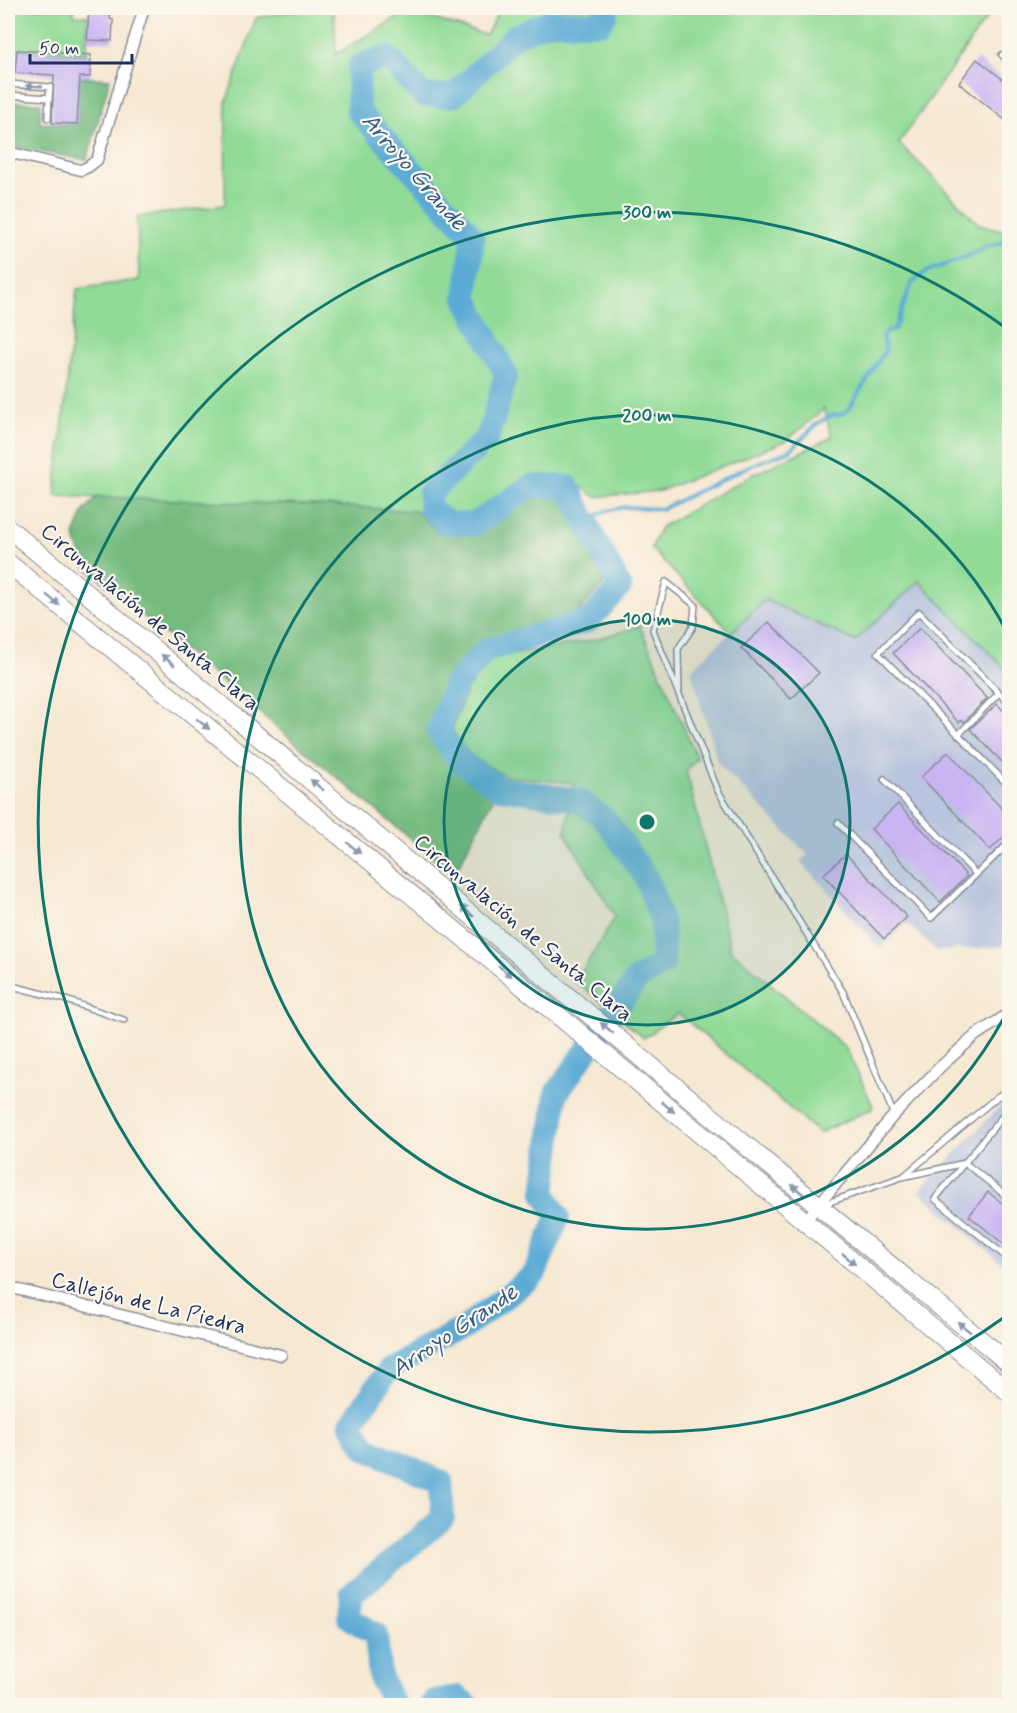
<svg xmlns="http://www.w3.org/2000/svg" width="1017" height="1713" viewBox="0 0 1017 1713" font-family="Mynerve,sans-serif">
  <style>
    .industrial { fill: #b9c5de }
    .green { fill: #91db97; stroke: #56857a; stroke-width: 1.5 }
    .forest { fill: #74bb80; stroke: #48756f; stroke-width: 1.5 }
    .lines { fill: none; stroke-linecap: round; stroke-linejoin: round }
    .stream { stroke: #5babd5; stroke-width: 4 }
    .river { stroke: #5babd5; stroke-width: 24 }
    .building { fill: #c8b4f3 }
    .service-casing { stroke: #888c98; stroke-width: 8 }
    .minor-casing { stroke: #888c98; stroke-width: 13 }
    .trunk-casing { stroke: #888c98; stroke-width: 20 }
    .service { stroke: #fff; stroke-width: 5 }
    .minor { stroke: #fff; stroke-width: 10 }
    .trunk { stroke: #fff; stroke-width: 18 }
    .oneway { fill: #8d97ae }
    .ring { fill: none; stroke: #0f766e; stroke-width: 3 }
    .labels { text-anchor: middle; stroke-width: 4.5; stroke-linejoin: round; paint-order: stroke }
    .street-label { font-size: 22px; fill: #1b2f5e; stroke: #fbf7ec }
    .water-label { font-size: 24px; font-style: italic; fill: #315a88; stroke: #fbf7ec }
    .centre { fill: #0f766e; stroke: #fbf7ec; stroke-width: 3 }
    .ring-label { font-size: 18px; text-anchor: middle; font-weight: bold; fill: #0f766e; stroke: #fbf7ec; stroke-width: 4.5; stroke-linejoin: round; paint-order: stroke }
  </style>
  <rect width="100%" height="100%" fill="#fbf7ec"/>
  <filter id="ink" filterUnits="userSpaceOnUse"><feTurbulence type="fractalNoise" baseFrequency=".0167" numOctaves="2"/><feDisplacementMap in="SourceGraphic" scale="12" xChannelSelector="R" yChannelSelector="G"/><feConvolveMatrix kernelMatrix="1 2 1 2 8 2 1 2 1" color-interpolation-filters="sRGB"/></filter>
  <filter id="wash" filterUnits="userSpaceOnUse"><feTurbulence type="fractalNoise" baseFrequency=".008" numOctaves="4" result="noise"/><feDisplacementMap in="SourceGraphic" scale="24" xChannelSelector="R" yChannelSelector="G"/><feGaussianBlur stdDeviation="1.35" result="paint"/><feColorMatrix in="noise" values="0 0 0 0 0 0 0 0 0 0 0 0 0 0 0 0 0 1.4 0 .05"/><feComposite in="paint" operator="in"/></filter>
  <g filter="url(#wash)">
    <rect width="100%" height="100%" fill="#f6e8d2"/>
    <g class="industrial">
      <polygon points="919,581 1009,673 1009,946 937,951 906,923 880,948 800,861 808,855 718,763 691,670 765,600 855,641"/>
      <polygon points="1009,1100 1009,1270 919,1191 1003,1103"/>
    </g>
    <g class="green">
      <polygon points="8,8 74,8 74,15 88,16 86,54 17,50 15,78 8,78"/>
      <polygon points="306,8 334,8 336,54 408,11 486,35 499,10 499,8 986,8 990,13 899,143 979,224 1009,232 1009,673 919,581 855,641 765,600 731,633 651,548 661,527 748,477 832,437 824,409 786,441 660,491 595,497 571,478 516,482 473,515 331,506 55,496 77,289 139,280 137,217 225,205 226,102 256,18"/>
      <polygon points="640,626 697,758 686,770 731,950 846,1048 874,1108 819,1133 678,1013 644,1038 576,981 615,917 565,833 574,783 505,776 470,755 452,730 467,689 494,658 593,640"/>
    </g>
    <g class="forest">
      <polygon points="80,77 110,79 87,160 8,146 8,102 41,103 40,123 77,124"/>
      <polygon points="534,496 564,497 608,579 578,612 482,641 450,679 430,728 457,768 495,795 454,875 86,568 74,535 84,511 97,497 331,506 416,511 438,532 474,533"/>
    </g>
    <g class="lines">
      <polyline class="stream" points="585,521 606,511 625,507 662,509 749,466 789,451 818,423 830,416 843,414 848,410 885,351 885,345 882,336 888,331 894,330 912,283 926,272 973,254 985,247 1001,243 1010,237"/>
      <g class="river">
        <polyline points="394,1706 380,1677 376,1635 349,1617 351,1595 443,1518 441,1482 366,1448 351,1424 389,1369 464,1328 534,1275 558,1217 544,1193 556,1094 637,979 663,964 662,923 647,879 605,819 578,800 499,788 460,761 438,731 455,685 486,650 588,621 620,587 568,487 531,486 475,524 446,523 430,508 430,493 488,437 506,375 466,298 473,237 358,111 359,66 387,57 423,95 453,96 515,36 547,22 600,23 606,13 604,8"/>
        <polyline points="430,1706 434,1701 457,1697 469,1706"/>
      </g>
    </g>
    <g id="blocks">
      <g class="building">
        <polygon points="89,8 111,8 110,19 113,20 112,41 87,40"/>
        <polygon points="17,50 91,55 90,77 80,77 77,124 52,123 54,75 15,73"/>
        <polygon points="977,59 1010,85 1010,124 959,83"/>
        <polygon points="769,622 819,673 791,699 741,648"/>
        <polygon points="920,628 987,698 964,722 962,720 959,723 893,653"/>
        <polygon points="997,704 1010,717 1010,770 970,729"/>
        <polygon points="948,752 1010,817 1010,831 990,850 921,777"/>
        <polygon points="898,804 967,876 940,902 871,829"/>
        <polygon points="846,854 907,917 884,939 823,875"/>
        <polygon points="988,1192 1010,1209 1010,1249 969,1216"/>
      </g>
    </g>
  </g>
  <g filter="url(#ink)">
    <use href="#blocks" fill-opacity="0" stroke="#888c98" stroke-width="1.5"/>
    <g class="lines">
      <g class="service-casing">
        <g id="service">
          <polyline points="1002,55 1010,61"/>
          <polyline points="8,84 50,87 49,98 8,95"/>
          <polyline points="48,118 49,98"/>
          <polyline points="679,691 678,649 693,627 695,605 666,582 653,630 718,791 843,992 894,1115"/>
          <polyline points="1010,704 919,612 878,653 1010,787"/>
          <polyline points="958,735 999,693"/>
          <polyline points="884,779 976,874"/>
          <polyline points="838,823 931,918 1010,842"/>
          <polyline points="8,985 63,999 124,1020"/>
          <polyline points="1010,1110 1006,1112 935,1199 1010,1260"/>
          <polyline points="904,1176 997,1097 1010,1089"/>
          <polyline points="824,1204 902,1177 965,1163 1010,1199"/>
        </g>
      </g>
      <g class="minor-casing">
        <g id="minor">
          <polyline points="8,152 81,170 88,167 97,160 144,8"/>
          <polyline points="804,1222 894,1115 940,1067 976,1035 1010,1013"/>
          <polyline points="8,1287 281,1355"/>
        </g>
      </g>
      <g class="trunk-casing">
        <g id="trunk">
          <path d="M8,528C343,805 673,1088 1010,1364"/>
          <polyline points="8,563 565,1021 1010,1393"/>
        </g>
      </g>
      <use href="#service" class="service"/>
      <use href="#minor" class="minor"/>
      <use href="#trunk" class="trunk"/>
    </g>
    <defs><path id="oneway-solid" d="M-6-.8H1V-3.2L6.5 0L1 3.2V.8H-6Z" transform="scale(1.5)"/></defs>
    <g class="oneway">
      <use href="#oneway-solid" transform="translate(34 86) rotate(-177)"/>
      <use href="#oneway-solid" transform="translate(53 600) rotate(39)"/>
      <use href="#oneway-solid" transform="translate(168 660) rotate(-140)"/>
      <use href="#oneway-solid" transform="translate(203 724) rotate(39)"/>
      <use href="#oneway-solid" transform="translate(317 785) rotate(-140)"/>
      <use href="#oneway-solid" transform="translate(354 848) rotate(39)"/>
      <use href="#oneway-solid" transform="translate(467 911) rotate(-140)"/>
      <use href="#oneway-solid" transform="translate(505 971) rotate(39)"/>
      <use href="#oneway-solid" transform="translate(607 1028) rotate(-140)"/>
      <use href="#oneway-solid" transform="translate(668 1107) rotate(40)"/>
      <use href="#oneway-solid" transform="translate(798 1190) rotate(-140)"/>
      <use href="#oneway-solid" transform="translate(849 1259) rotate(40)"/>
      <use href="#oneway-solid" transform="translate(964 1327) rotate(-141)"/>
    </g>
  </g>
  <circle cx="647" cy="822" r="203" fill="#0f766e" fill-opacity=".12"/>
  <g class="ring">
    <circle cx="647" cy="822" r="203"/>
    <path d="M1008 1010A407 407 0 1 1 1008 634"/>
    <path d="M1006 1316A610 610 0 1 1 1006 328"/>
  </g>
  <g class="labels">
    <g class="street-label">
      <text transform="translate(151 616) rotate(40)" y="8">Circunvalación de Santa Clara</text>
      <text transform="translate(524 927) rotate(40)" y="8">Circunvalación de Santa Clara</text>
      <text transform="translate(149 1302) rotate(14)" y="8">Callejón de La Piedra</text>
    </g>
    <g class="water-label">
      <text transform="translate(415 171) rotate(49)" y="8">Arroyo Grande</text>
      <text transform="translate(454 1330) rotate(-34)" y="8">Arroyo Grande</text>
    </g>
  </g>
  <circle cx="647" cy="822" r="9" class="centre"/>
  <g class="ring-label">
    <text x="647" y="218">300 m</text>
    <text x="647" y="421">200 m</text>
    <text x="647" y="625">100 m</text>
  </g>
  <rect width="1017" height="1713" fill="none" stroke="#fbf7ec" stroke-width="30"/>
  <path d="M30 54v9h102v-9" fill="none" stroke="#1b2f5e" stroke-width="3"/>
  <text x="39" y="54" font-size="18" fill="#1b2f5e" stroke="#fbf7ec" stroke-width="4.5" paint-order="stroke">50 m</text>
</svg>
